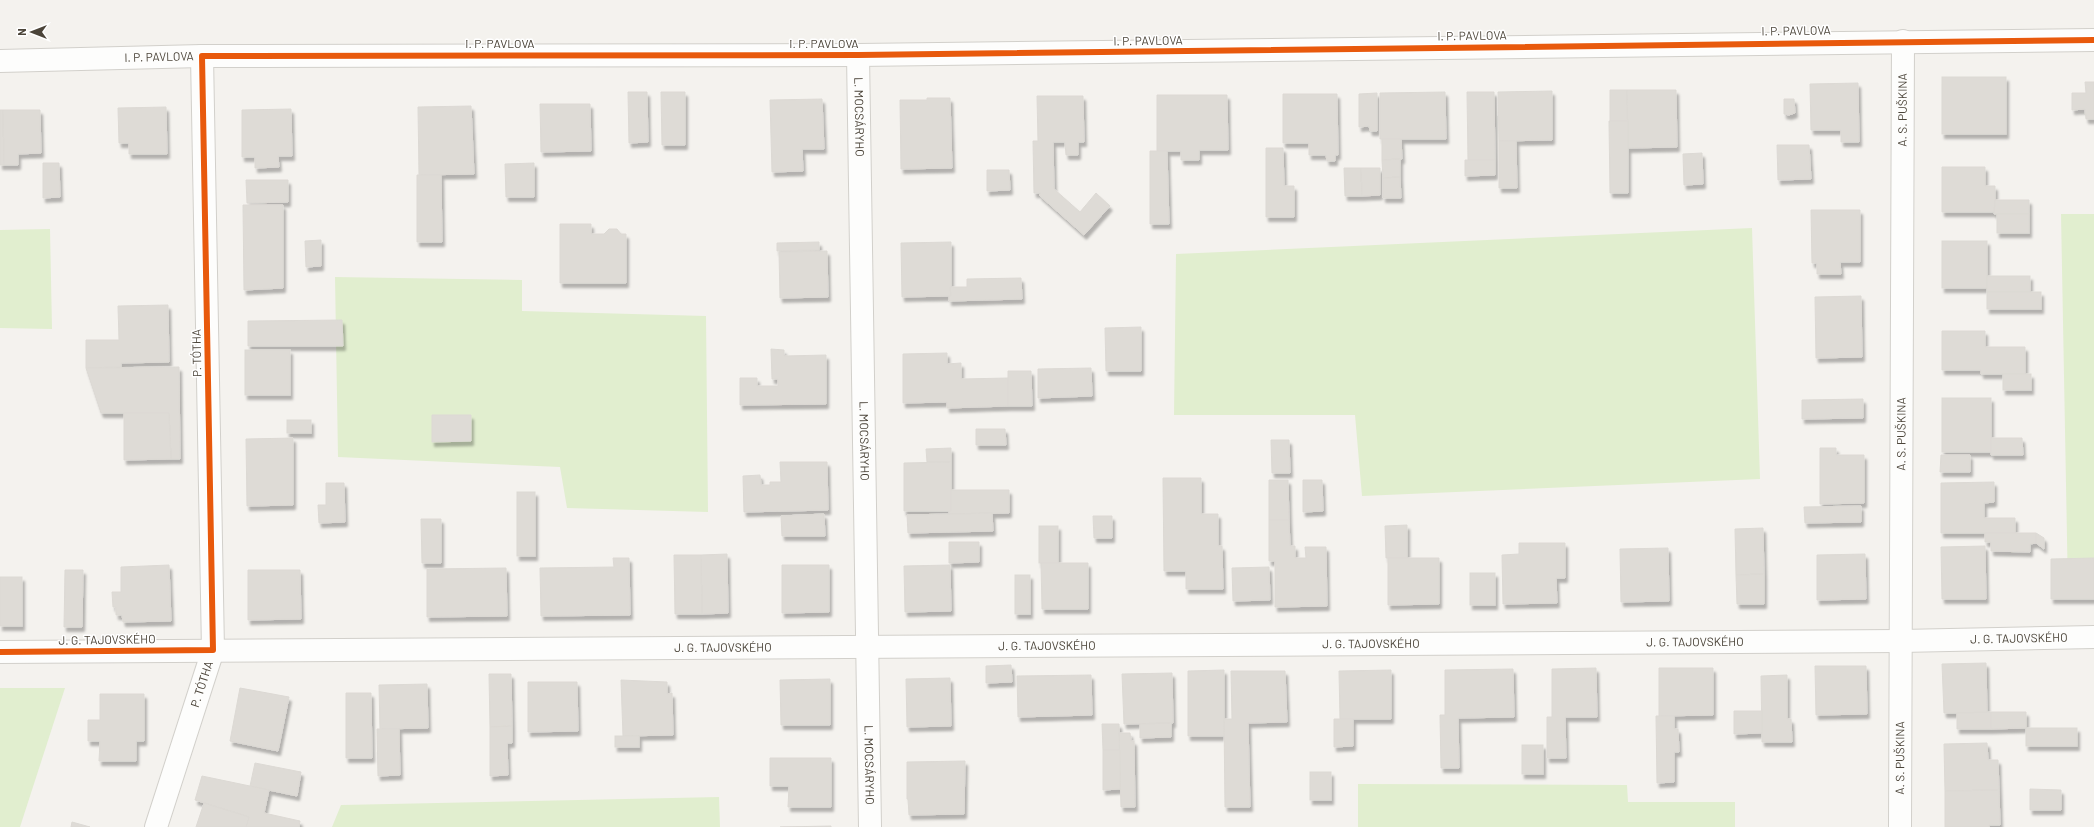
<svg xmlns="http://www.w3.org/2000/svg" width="2094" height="827" viewBox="0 0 2094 827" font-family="Barlow,sans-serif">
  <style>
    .green { fill: #e1eecf }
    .building { fill: #dedbd6; stroke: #dcd9d4; filter: url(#shadow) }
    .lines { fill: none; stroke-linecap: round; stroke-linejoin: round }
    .minor-casing { stroke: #d2d0cb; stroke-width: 24 }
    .minor { stroke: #fdfdfc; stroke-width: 22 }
    .cycleway-casing { stroke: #fff; stroke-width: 8 }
    .cycleway { stroke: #e8590c; stroke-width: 6 }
    .labels { text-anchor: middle; stroke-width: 3; stroke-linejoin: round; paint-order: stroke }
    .street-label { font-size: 12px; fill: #4b4439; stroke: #fff }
  </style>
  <defs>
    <filter id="shadow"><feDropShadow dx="2.5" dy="4.5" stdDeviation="1" flood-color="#0004"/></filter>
  </defs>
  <rect width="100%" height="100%" fill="#f4f2ee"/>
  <g class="green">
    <polygon points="2061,214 2094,214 2094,592 2068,592"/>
    <polygon points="1752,228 1760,479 1362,496 1355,415 1174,415 1176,254"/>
    <polygon points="50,229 52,329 0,328 0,230"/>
    <polygon points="335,277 522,280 522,311 706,316 708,512 567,508 560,467 338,457"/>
    <polygon points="0,688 65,688 20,827 0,827"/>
    <polygon points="1358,784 1627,785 1628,802 1735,802 1735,827 1358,827"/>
    <polygon points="719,797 720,827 332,827 341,805"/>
  </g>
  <g class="building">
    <rect x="1942" y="77" width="64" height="57"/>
    <polygon points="2085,82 2094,82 2094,119 2086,119 2085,109 2072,110 2072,93 2086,93"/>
    <polygon points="1858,83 1859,142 1841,142 1841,130 1811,130 1810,84"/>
    <polygon points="1610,90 1627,90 1628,121 1610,121"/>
    <polygon points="1627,90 1676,90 1677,147 1628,148"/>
    <polygon points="1552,91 1552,140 1499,141 1498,92"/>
    <polygon points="628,92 647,92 648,142 629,143"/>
    <polygon points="661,92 685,92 685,145 662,145"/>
    <polygon points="1445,92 1446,139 1380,139 1380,93"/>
    <polygon points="1467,92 1494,92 1495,160 1468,160"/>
    <polygon points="1377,93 1377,131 1370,131 1369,126 1359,127 1359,94"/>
    <polygon points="1283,94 1337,94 1338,155 1335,155 1335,161 1327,161 1326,155 1309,155 1309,143 1283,143"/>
    <polygon points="1157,95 1227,95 1228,150 1199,150 1199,160 1181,160 1181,151 1157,151"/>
    <polygon points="1037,96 1083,96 1084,142 1078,142 1078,155 1066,155 1065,142 1053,142 1054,189 1080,212 1096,193 1110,206 1084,235 1039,195 1041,193 1034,193 1033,141 1038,141"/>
    <polygon points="927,98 950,98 952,168 901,169 900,100 927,100"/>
    <polygon points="822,99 824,149 802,149 803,171 772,172 770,100"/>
    <polygon points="1784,99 1794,99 1795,113 1789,115 1784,114"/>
    <polygon points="540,104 590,104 591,151 541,152"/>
    <polygon points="471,106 474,174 419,175 418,107"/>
    <polygon points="166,107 167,154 129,154 129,143 119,143 118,108"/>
    <polygon points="291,109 292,156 278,156 279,167 255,168 255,157 242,157 242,110"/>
    <polygon points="0,110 3,110 4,165 0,165"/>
    <polygon points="3,110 40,110 41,153 18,154 18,165 4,165"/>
    <polygon points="1609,121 1628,121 1628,193 1610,193"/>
    <polygon points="1382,139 1401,139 1402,159 1382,160"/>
    <polygon points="1499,141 1516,141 1517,188 1499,188"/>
    <polygon points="1777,145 1809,145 1811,179 1778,180"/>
    <polygon points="1266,148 1283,148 1284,186 1294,186 1294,217 1266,217"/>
    <polygon points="1150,151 1167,151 1169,224 1150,224"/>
    <polygon points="1702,153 1703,184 1684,185 1683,154"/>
    <polygon points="1400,159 1400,177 1383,178 1382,160"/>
    <polygon points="1465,160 1495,160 1495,175 1465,176"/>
    <polygon points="43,163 59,163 60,197 43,198"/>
    <polygon points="534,163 534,197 506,197 505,164"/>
    <polygon points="1942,167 1985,167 1985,186 1995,186 1995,212 1942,212"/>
    <polygon points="1344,168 1361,168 1362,196 1345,196"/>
    <polygon points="1361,168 1380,168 1380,195 1362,196"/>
    <polygon points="987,170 1009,170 1010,190 987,191"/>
    <polygon points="417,175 441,175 442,242 417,242"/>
    <polygon points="1400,177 1401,198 1383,198 1383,178"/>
    <polygon points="246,180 288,180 288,202 247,203"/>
    <polygon points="1995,200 2029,200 2029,214 1994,214"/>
    <polygon points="243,205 283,205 283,288 244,290"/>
    <polygon points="1811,210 1860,210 1860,262 1840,262 1841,274 1817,274 1817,263 1812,263"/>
    <rect x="1997" y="214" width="32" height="19"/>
    <polygon points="560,224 591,224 591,234 604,234 609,229 617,229 621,234 626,234 626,283 560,283"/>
    <polygon points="321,240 321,266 306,267 305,241"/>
    <rect x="1942" y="241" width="45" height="47"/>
    <polygon points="819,242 819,250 777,251 777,243"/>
    <polygon points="951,242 951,296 902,297 901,243"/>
    <polygon points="827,251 828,297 780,298 779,252"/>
    <rect x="1987" y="276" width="43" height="16"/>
    <polygon points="1021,278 1022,299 949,301 949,296 951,296 950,287 967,287 967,279"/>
    <rect x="1987" y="292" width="54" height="17"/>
    <polygon points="1861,296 1862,357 1816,358 1815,297"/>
    <polygon points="168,305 169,362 121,363 121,367 86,368 86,340 119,340 118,306"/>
    <polygon points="342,320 343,346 248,346 248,321"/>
    <polygon points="1141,327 1141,371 1106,371 1105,328"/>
    <polygon points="1942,331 1985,331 1985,347 2025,347 2025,374 1981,374 1981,370 1942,370"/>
    <polygon points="771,349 784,350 784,356 826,355 826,404 740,405 740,378 757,378 757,386 778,386 778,379 772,379"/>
    <rect x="245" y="350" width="45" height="45"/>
    <polygon points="947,353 947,364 961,363 961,379 1008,378 1008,406 947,408 947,402 903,403 903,354"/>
    <polygon points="179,367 180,459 171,459 169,413 101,413 86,368"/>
    <polygon points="1091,368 1092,396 1038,398 1038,369"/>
    <polygon points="1008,371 1031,371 1032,406 1008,406"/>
    <rect x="2003" y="374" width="28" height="16"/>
    <rect x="1942" y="398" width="49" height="54"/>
    <polygon points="1863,399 1863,418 1802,419 1802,400"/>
    <polygon points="124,413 169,413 171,459 124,460"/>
    <polygon points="432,415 471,415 471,441 432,442"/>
    <rect x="287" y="420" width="24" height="13"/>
    <polygon points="976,429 1005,429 1006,445 976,445"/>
    <polygon points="293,438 293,505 247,506 246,439"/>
    <polygon points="1991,438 2022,438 2023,455 1991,455"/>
    <polygon points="1271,440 1289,440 1290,473 1272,473"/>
    <polygon points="951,448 951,462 927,462 926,449"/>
    <polygon points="1820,448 1836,448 1836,455 1864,455 1864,503 1820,504"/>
    <polygon points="1941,455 1970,455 1970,472 1940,472"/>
    <polygon points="780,462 827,462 828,510 744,512 743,476 760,475 761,485 770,485 770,482 781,482"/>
    <polygon points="951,462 951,511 904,511 904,463"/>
    <polygon points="1163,478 1201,478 1201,514 1218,514 1218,546 1222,546 1223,589 1186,589 1186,571 1164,571"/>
    <polygon points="1269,480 1288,480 1289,520 1269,520"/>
    <polygon points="1303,480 1322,480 1323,511 1303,512"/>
    <polygon points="1994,482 1994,502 1984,503 1984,518 2015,518 2015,533 1941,533 1941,483"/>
    <polygon points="326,483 344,483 345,522 319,523 318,505 326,505"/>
    <polygon points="951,490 1009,490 1009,513 949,514 949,511 951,511"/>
    <rect x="517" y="492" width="18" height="64"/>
    <polygon points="1861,506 1861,522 1805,523 1804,507"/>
    <polygon points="992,513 993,531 908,533 907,515"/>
    <polygon points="824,514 825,536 782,536 781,516"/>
    <polygon points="1093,516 1112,516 1112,538 1094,538"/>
    <polygon points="421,519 441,519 441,563 422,563"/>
    <polygon points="1269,520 1289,520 1290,546 1295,546 1295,558 1306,558 1305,547 1326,547 1327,606 1275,607 1275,561 1269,561"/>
    <polygon points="1407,525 1407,558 1386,558 1385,526"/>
    <rect x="1039" y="526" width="19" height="37"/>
    <polygon points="1763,528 1764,574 1736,575 1735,529"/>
    <polygon points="1985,533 2036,533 2036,543 2030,544 2030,552 1991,551 1991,542 1985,542"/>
    <polygon points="2036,533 2044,538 2044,549 2036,543"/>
    <polygon points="949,542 979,542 979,562 949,563"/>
    <polygon points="1519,543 1565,543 1565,578 1556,578 1557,603 1503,604 1502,555 1519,554"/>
    <polygon points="1985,546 1986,599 1942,599 1941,547"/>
    <polygon points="1668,548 1669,601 1621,602 1620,549"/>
    <polygon points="727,554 728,613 702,614 701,555"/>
    <polygon points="1865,554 1866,599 1817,600 1817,555"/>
    <polygon points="674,555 701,555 702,614 675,614"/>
    <polygon points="613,558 629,558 630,615 541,616 540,568 614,567"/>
    <polygon points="1388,558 1439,558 1439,604 1388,605"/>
    <polygon points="2094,558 2094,599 2051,599 2051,559"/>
    <polygon points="1041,563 1088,563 1088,609 1042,609"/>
    <polygon points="169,565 171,621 123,622 122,615 116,615 116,607 113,607 112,592 121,592 121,567"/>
    <polygon points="782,565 829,565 829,612 782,613"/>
    <polygon points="950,565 951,611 905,612 904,566"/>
    <polygon points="1269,567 1270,600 1233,601 1232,568"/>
    <polygon points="506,568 507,616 427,617 427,569"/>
    <polygon points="65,570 83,570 82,627 64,627"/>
    <polygon points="248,570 300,570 301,619 248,620"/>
    <rect x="1470" y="573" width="25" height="32"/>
    <polygon points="1764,574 1764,604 1737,604 1736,575"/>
    <rect x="1015" y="575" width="15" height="39"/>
    <rect x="0" y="577" width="22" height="49"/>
    <polygon points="1986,663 1987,713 1944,713 1942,664"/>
    <polygon points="1011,665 1012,682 986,683 986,666"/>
    <polygon points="1815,666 1866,666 1867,714 1816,715"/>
    <polygon points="1596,668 1597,717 1565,717 1566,758 1547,758 1547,717 1552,717 1552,669"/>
    <polygon points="1659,668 1713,668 1713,715 1659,716"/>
    <polygon points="1513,669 1514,717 1458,718 1459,768 1441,768 1440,715 1445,715 1445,670"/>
    <polygon points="1224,670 1224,736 1188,736 1188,671"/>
    <polygon points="1391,670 1391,719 1340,719 1339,671"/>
    <polygon points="1231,671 1285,671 1287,722 1248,723 1250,807 1225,807 1224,719 1232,719"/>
    <polygon points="1172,673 1173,723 1124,724 1122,674"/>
    <polygon points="489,674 511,674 512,726 490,727"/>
    <polygon points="1091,675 1092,715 1018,717 1017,676"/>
    <polygon points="1787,675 1787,719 1791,719 1792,742 1762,742 1761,676"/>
    <polygon points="950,678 951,726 907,727 906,679"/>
    <polygon points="830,679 830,725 781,725 780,680"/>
    <polygon points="621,680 667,682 667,694 672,693 673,735 623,736"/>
    <polygon points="528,682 577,682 578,731 528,732"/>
    <polygon points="427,684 428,728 380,729 379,685"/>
    <polygon points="240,688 289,697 278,751 230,741"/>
    <polygon points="346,693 371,693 372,758 346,758"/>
    <polygon points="100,694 144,694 144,741 136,741 136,761 99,761 100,741 88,741 88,720 100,720"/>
    <polygon points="1734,711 1762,711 1762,733 1734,734"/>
    <polygon points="1991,712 1991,729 1957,729 1957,713"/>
    <polygon points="1991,712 2026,712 2026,728 1991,729"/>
    <polygon points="1656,716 1674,716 1674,729 1678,729 1679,752 1674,752 1674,782 1657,783"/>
    <polygon points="1334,719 1353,719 1353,746 1334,747"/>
    <polygon points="1171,723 1171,737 1140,738 1140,724"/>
    <polygon points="1102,724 1119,724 1120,750 1103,750"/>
    <polygon points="512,726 512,743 507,743 508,775 490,776 490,727"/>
    <rect x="2026" y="728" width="51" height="18"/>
    <polygon points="377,729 399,729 400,775 378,776"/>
    <polygon points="1119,733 1130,733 1131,741 1134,741 1135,807 1121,807"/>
    <rect x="615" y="736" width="24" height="11"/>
    <polygon points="1987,743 1988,760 1998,760 1999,790 1945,791 1944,744"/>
    <rect x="1522" y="745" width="21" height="29"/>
    <polygon points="1103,750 1120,750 1120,789 1103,790"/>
    <polygon points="770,758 831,758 831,807 788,807 789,786 770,786"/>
    <polygon points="965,761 964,814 909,815 908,799 907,799 907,762"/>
    <polygon points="255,763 301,772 297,796 250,786"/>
    <rect x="1310" y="772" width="21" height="28"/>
    <polygon points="202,776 269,790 264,813 300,821 299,827 246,827 249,817 195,800"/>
    <polygon points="2030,789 2061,790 2061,810 2030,810"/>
    <polygon points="1999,790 2000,825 1989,825 1989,827 1945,827 1945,791"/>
    <polygon points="204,803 249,817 246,827 196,827"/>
    <polygon points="72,822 90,827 71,827"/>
    <polygon points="831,826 831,827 780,827"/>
  </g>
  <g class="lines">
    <g class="minor-casing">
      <g id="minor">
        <path id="s1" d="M858,55L870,827"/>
        <path id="s2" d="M0,61L202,56L858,55L2094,40"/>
        <path id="s3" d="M0,652L1901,641L2094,637"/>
        <path id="s4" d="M156,827L213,650L202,56"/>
        <path id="s5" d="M1900,827L1903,41"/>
      </g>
    </g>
    <use href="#minor" class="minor"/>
    <g class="cycleway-casing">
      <polyline id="cycleway" points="0,652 213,650 202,56 858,55 2094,40"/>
    </g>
    <use href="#cycleway" class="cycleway"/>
  </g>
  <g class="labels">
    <g class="street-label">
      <text transform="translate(1796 31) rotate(-1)" y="4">I. P. PAVLOVA</text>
      <text transform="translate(1472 36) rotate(-1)" y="4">I. P. PAVLOVA</text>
      <text transform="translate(1148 41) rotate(-1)" y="4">I. P. PAVLOVA</text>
      <text x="500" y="48">I. P. PAVLOVA</text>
      <text x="824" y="48">I. P. PAVLOVA</text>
      <text dy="4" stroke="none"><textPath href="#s2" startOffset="159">I. P. PAVLOVA</textPath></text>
      <text dy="4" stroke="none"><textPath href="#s5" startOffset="717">A. S. PUŠKINA</textPath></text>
      <text dy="4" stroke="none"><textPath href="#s1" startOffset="62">L. MOCSÁRYHO</textPath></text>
      <text transform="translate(197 353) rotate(-91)" y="4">P. TÓTHA</text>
      <text dy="4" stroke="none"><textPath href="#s5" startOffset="393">A. S. PUŠKINA</textPath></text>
      <text dy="4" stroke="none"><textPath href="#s1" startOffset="386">L. MOCSÁRYHO</textPath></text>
      <text dy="4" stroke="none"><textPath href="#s3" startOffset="2019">J. G. TAJOVSKÉHO</textPath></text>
      <text transform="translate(107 640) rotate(-1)" y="4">J. G. TAJOVSKÉHO</text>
      <text dy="4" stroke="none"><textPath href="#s3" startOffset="1695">J. G. TAJOVSKÉHO</textPath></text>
      <text dy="4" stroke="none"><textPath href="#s3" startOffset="1371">J. G. TAJOVSKÉHO</textPath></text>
      <text dy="4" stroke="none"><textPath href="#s3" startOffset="1047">J. G. TAJOVSKÉHO</textPath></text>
      <text dy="4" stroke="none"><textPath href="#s3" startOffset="723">J. G. TAJOVSKÉHO</textPath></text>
      <text dy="4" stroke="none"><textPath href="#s4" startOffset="150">P. TÓTHA</textPath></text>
      <text dy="4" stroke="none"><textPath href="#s5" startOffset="69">A. S. PUŠKINA</textPath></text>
      <text dy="4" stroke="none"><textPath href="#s1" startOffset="710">L. MOCSÁRYHO</textPath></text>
    </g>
  </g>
  <g transform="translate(32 32) rotate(270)" stroke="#ffffff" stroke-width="3" paint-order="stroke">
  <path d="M0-3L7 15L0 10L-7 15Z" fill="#4b4439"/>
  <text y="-6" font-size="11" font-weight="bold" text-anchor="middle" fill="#4b4439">N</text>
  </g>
</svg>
